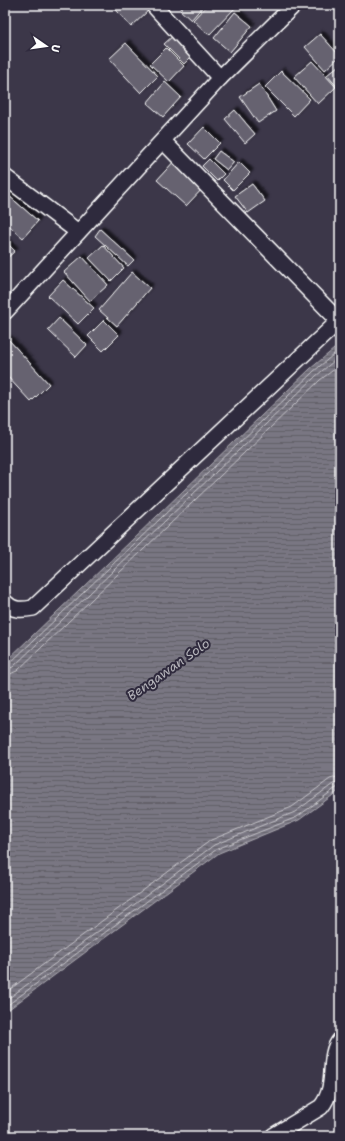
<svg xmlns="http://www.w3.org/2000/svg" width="345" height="1141" viewBox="0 0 345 1141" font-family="'Shantell Sans',sans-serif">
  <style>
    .water { fill: url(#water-rules); stroke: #afadb4 }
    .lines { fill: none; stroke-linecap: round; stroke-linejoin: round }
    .shore { stroke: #c9c8cd; stroke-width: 1 }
    .building { fill: #666270; stroke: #fff; filter: url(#shadow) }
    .minor-casing { stroke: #fff; stroke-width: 18 }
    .minor { stroke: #2f2a3d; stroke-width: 15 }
    .labels { text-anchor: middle; stroke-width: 4; stroke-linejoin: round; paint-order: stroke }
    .water-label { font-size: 13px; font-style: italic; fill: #b5b4ba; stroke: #2f2a3d }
  </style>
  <defs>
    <pattern id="water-rules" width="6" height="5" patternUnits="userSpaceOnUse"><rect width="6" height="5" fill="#797682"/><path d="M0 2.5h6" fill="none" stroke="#626167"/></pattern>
    <filter id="shadow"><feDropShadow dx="3.5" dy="-3.5" stdDeviation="1" flood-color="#0009"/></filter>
  </defs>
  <rect width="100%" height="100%" fill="#3c3749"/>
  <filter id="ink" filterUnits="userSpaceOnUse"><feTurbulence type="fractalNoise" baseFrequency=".025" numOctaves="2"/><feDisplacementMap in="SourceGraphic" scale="8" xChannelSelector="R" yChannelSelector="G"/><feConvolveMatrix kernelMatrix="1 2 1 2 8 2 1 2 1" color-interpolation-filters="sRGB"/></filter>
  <g filter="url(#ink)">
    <polygon class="water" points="340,344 340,790 299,820 219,853 5,1012 5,662 310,369"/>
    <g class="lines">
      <g class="shore">
        <polyline points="5,665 9,664 313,372 340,349"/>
        <polyline points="5,670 13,667 316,376 340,356"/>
        <polyline points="5,676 17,671 320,380 340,365"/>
        <polyline points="5,993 211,840 292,807 330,779 340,776"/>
        <polyline points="5,1001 214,845 295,812 333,784 340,782"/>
        <polyline points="5,1007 217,849 297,817 336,788 340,787"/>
      </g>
    </g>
    <g class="building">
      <polygon points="112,5 146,5 150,9 131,27"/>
      <polygon points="184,5 204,5 191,20 180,10"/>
      <polygon points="207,5 237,6 209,35 193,20"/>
      <polygon points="235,12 252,26 230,52 214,38"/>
      <polygon points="320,34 340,56 325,70 305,47"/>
      <polygon points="174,35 193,55 184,64 164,44"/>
      <polygon points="126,43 158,76 141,93 109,59"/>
      <polygon points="166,48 184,66 169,82 150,64"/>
      <polygon points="312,61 336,87 318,104 294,77"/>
      <polygon points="339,65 340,66 340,90 327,75"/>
      <polygon points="281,71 310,99 294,116 265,87"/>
      <polygon points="165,82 181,97 163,117 147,103"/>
      <polygon points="259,84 276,111 258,123 240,97"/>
      <polygon points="235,110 255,134 245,143 225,119"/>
      <polygon points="204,127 220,143 204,159 188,144"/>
      <polygon points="219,151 234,162 227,170 213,159"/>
      <polygon points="176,159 205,186 186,206 157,180"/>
      <polygon points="209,159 224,174 217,181 202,166"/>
      <polygon points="239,162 250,173 233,190 223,180"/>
      <polygon points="252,184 265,201 248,213 235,196"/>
      <polygon points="8,195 38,221 23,238 5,222 5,198"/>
      <polygon points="100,229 134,260 128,266 95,236"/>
      <polygon points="5,241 15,251 5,260"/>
      <polygon points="103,245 124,268 111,281 89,258"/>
      <polygon points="82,256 108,285 90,301 64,272"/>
      <polygon points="132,272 150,288 117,326 99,310"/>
      <polygon points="63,280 94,308 78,324 48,296"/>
      <polygon points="59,318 87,345 76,357 48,330"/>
      <polygon points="104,320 119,335 103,351 88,336"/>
      <polygon points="8,339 49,384 31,402 5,374 5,342"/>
    </g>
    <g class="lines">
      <g class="minor-casing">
        <g id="minor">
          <polyline points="153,5 220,78"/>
          <polyline points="163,141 339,321"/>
          <polyline points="5,177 78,232"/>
          <polyline points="5,312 220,78 294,5"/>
          <path d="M5,602C13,611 22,610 33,608L340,320"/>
          <path d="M273,1136L321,1107C339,1085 326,1057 340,1040"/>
        </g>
      </g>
      <use href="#minor" class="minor"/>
    </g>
  </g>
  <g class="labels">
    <g class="water-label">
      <text transform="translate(168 669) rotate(-35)" y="5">Bengawan Solo</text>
    </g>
  </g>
  <rect width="345" height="1141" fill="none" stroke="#2f2a3d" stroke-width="20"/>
  <rect x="10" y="10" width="325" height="1121" fill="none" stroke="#fff" stroke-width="1.5" filter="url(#ink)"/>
  <g transform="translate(46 46) rotate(103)" stroke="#2f2a3d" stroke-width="3" paint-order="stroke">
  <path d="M0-3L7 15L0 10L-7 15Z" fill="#ffffff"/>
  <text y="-6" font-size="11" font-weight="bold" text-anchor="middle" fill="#ffffff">U</text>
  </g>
</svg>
